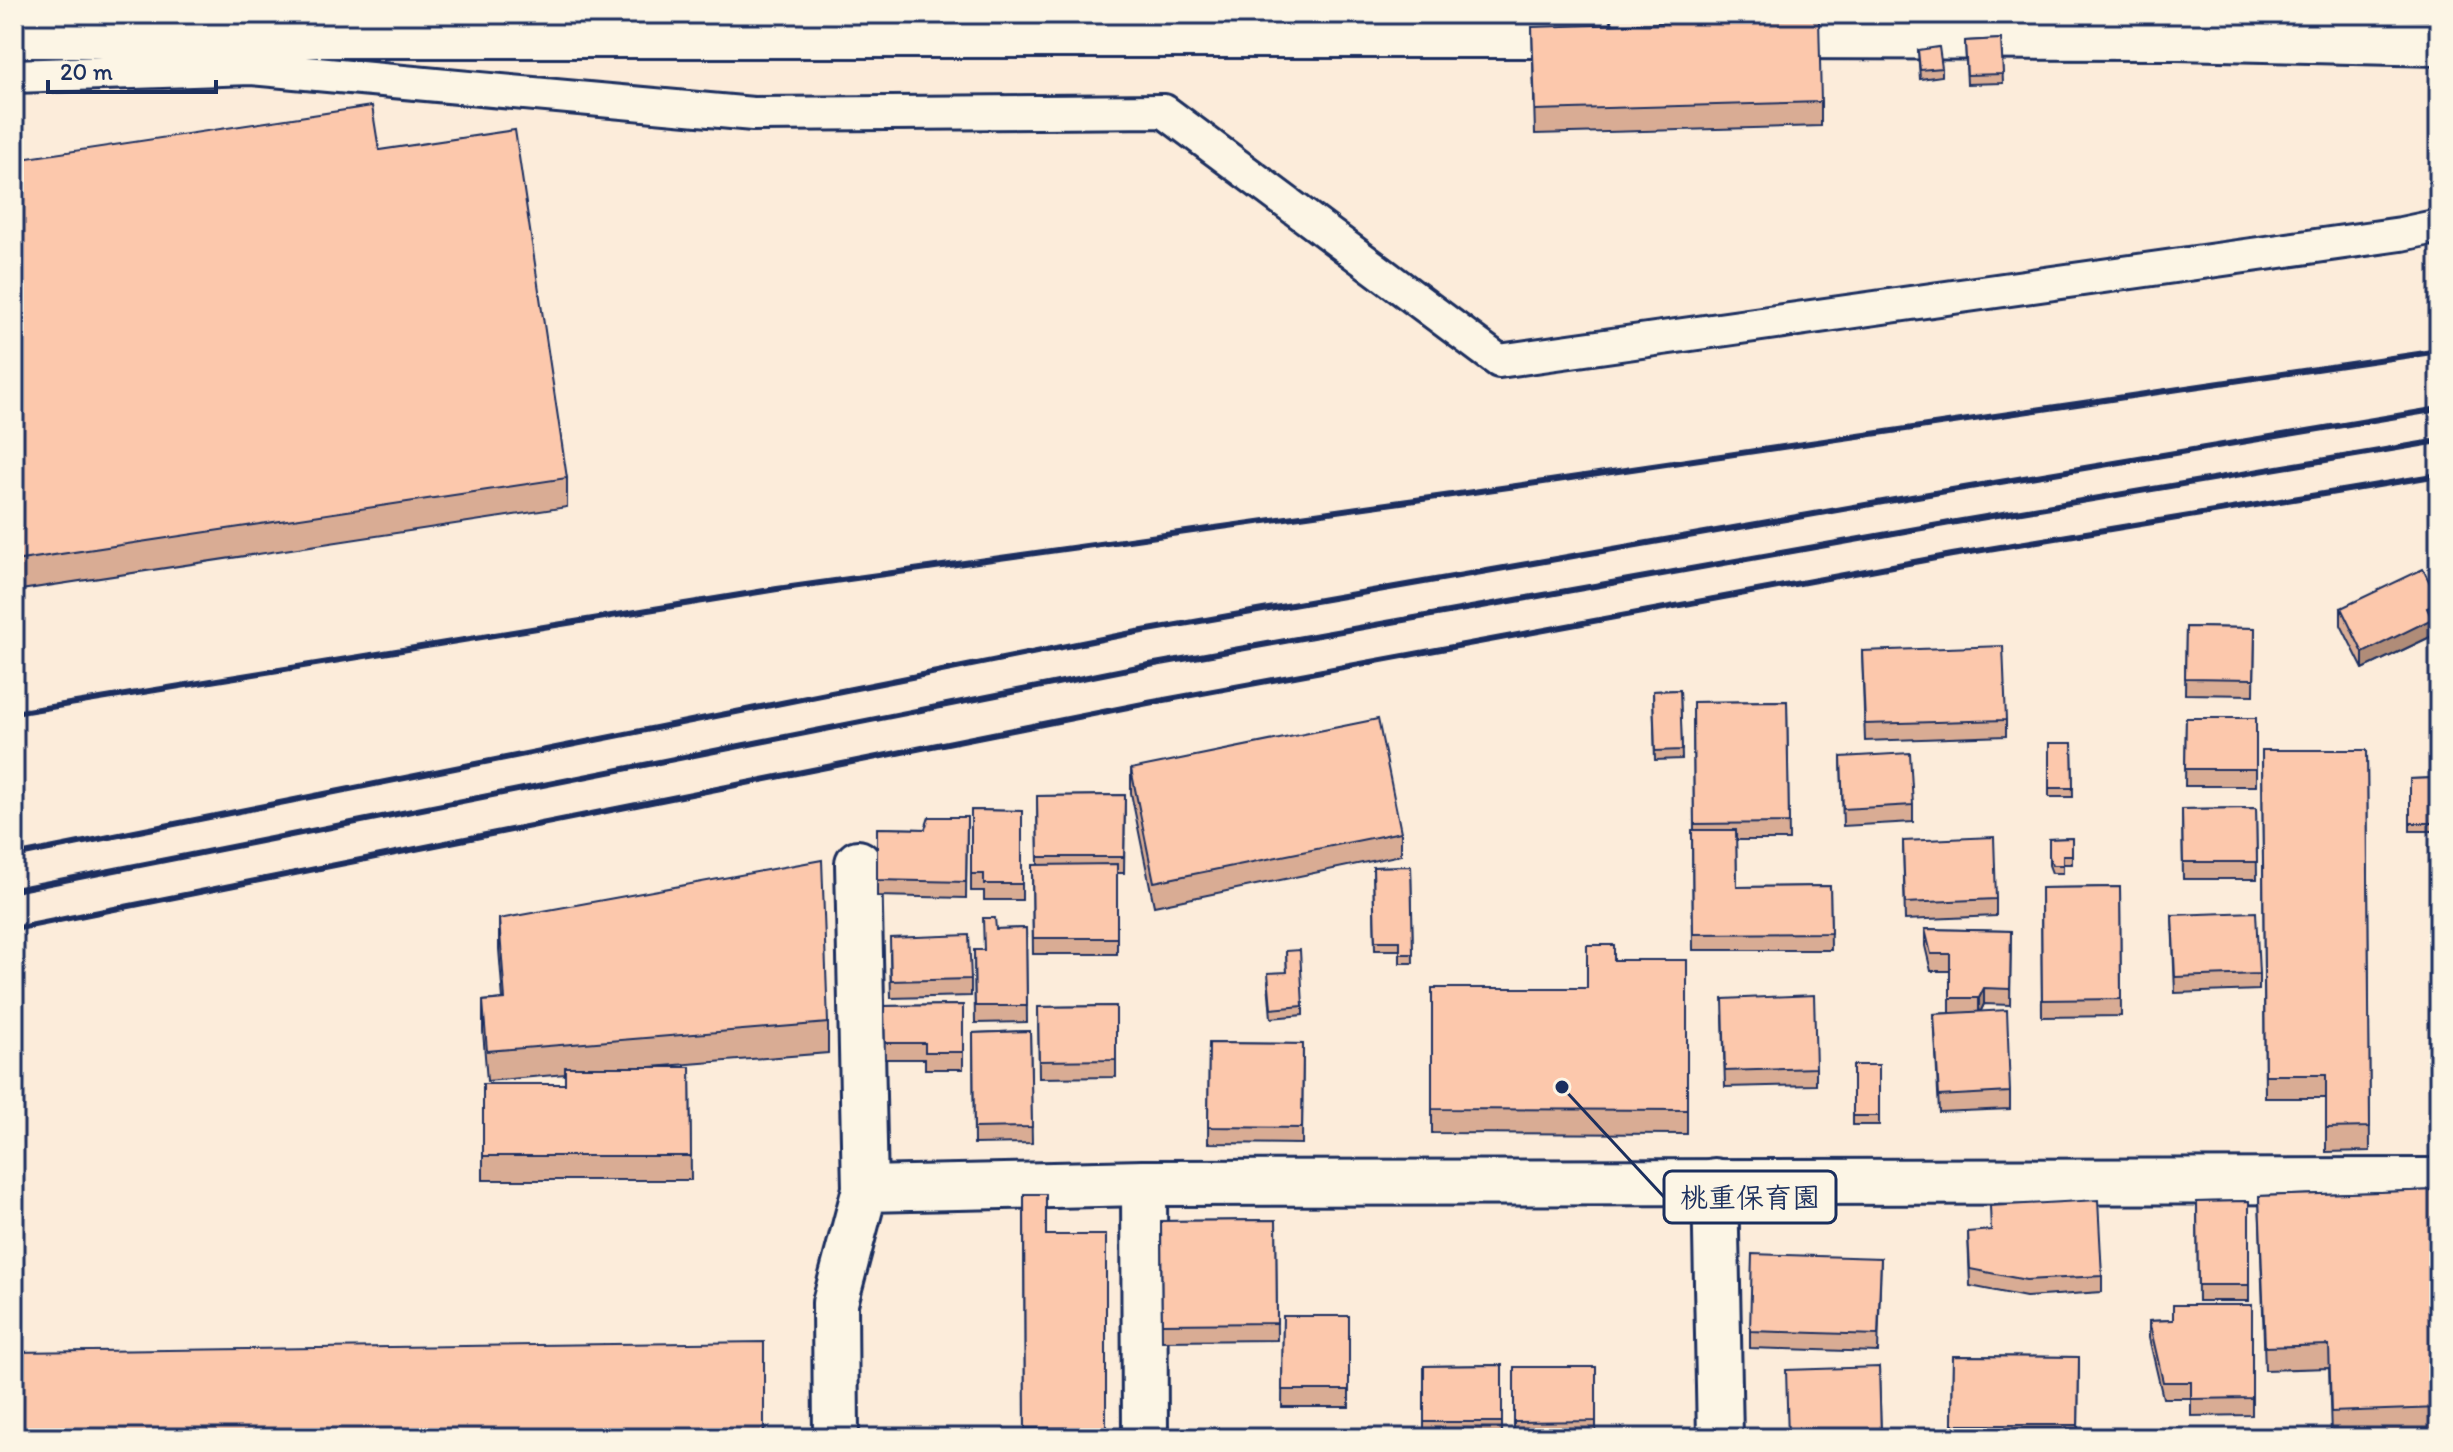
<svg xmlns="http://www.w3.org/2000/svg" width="2453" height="1452" viewBox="0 0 2453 1452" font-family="Itim,'Klee One',sans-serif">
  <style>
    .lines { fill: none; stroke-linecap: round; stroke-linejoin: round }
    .lane-casing { stroke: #1b2f5e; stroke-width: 38 }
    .street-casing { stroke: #1b2f5e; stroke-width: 50 }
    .lane { stroke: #fcf5e5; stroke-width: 32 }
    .street { stroke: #fcf5e5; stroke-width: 44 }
    .rail { stroke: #1b2f5e; stroke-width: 6 }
    .wall { fill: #d9ac94; stroke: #1b2f5e; stroke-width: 2 }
    .shaded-wall { fill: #b08c78; stroke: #1b2f5e; stroke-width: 2 }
    .building { fill: #fcc8ac; stroke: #1b2f5e; stroke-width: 2 }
    .leader { fill: none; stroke: #1b2f5e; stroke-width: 3 }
    .callout-dot { fill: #1b2f5e; stroke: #fcf5e5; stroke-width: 3 }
    .callout { fill: #fcf5e5; stroke: #1b2f5e; stroke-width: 3 }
    .callout-label { font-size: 28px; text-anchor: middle; font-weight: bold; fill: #1b2f5e }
  </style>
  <rect width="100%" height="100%" fill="#fcecda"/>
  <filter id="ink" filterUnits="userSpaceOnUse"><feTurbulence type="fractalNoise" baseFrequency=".0125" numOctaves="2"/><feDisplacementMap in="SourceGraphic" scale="16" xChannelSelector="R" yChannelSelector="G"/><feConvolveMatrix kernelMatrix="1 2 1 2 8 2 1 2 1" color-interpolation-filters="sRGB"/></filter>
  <g filter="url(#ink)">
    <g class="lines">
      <g class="lane-casing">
        <polyline id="lane" points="14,76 251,68 753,114 1164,111 1499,361 2401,234 2439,226"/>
      </g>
      <g class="street-casing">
        <g id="street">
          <polyline points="14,35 1592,35"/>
          <polyline points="1760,36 2175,37 2439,43"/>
          <polyline points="858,863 865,1189"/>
          <polyline points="1715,1181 1720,1438"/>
          <polyline points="1144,1183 1145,1438"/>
          <polyline points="836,1438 835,1303 865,1189 1144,1183 2439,1181"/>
        </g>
      </g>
      <use href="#lane" class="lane"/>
      <use href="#street" class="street"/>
      <g class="rail">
        <polyline points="14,713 777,589 1516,486 2439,351"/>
        <polyline points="14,856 1137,632 1946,491 2439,409"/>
        <polyline points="14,890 1138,667 1950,523 2439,441"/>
        <polyline points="14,929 1148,703 1952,555 2439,475"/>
      </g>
    </g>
    <g class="wall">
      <polygon points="1532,27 1821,102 1821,126 1535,134"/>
      <polygon points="2001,39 2003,83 1967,84 1965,41"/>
      <polygon points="1918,50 1942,68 1942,76 1920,79"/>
      <polygon points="379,150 567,478 567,507 14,591 14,160"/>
      <polygon points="2341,608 2432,622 2432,636 2363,669 2341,625"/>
      <polygon points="2186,627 2255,628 2254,695 2185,694"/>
      <polygon points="1862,651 2006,720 2006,736 1865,741"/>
      <polygon points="1680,690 1682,759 1655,760 1653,691"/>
      <polygon points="1787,701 1789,840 1736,840 1737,887 1830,886 1831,950 1693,950 1692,830 1694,830 1693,702"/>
      <polygon points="2186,718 2256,718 2256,786 2185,786"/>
      <polygon points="2049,743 2072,743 2073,797 2049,797"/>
      <polygon points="2262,750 2367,750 2370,1151 2326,1152 2326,1098 2265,1098"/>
      <polygon points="1841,757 1913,805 1913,822 1843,826"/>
      <polygon points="1131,769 1401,832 1401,855 1154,906 1131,793"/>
      <polygon points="2436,778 2436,831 2410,831 2410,779"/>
      <polygon points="1125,795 1124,873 1117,873 1117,954 1033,954 1032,865 1038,865 1037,796"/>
      <polygon points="2256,808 2257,879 2183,879 2182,809"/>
      <polygon points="971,810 1022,811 1022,900 984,900 984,891 971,891"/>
      <polygon points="967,817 966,898 877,896 877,828 925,829"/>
      <polygon points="2072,838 2072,864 2063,864 2063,873 2052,873 2049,865 2049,839"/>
      <polygon points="1903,841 1996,899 1996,916 1905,920"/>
      <polygon points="1411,866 1413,963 1400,963 1400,950 1375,950 1373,867"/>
      <polygon points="2120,887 2121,1016 2042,1017 2041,888"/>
      <polygon points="2172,915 2259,974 2259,990 2175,993"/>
      <polygon points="499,919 828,1023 828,1053 651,1067 690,1067 691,1180 483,1180 483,1084 565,1084 565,1074 487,1081 483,1031 483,1001 503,999 499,949"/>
      <polygon points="1026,928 1027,1022 975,1023 974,950 983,950 996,929"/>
      <polygon points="1925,929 2011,931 2010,1005 1984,1004 1980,1012 2010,1092 2010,1109 1939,1112 1934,1014 1950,1013 1950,971 1931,971 1925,946"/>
      <polygon points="1286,951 1303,1006 1303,1015 1271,1018 1268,981 1287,972"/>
      <polygon points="890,954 971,979 971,996 891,998"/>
      <polygon points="1614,960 1687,960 1687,1134 1432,1133 1432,988 1587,988"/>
      <polygon points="963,1005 963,1069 925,1069 925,1059 885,1059 884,1006"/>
      <polygon points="1116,1006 1116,1077 1039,1078 1038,1007"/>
      <polygon points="1723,1016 1816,1068 1816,1085 1725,1087"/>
      <polygon points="1030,1031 1032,1143 974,1144 973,1033"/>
      <polygon points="1209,1043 1303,1044 1302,1144 1208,1143"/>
      <rect x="1853" y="1065" width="26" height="60"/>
      <polygon points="2439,1190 2439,1432 2331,1436 2329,1368 2265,1370 2259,1196"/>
      <polygon points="1024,1194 1046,1235 1106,1235 1106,1438 1025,1438"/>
      <polygon points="2249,1201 2249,1301 2198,1301 2197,1202"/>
      <polygon points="1276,1220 1277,1340 1162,1341 1161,1221"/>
      <polygon points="1968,1232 2102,1276 2102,1292 2026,1297 1970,1286"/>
      <polygon points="1881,1258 1878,1352 1750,1348 1750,1331"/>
      <polygon points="2252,1305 2252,1415 2191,1416 2191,1398 2163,1398 2149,1338 2149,1321 2173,1320"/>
      <polygon points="1283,1316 1349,1316 1349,1407 1282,1407"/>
      <polygon points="1953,1356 2079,1357 2078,1438 1952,1438"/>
      <polygon points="1502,1365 1502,1438 1424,1438 1424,1366"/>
      <polygon points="1514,1367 1596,1367 1596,1437 1514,1438"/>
      <polygon points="1879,1367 1881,1438 1788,1438"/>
    </g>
    <g class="shaded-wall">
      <polygon points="2439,603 2439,619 2432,622 2432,636 2363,669 2363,653 2427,608"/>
      <polygon points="1984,988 1984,1004 1979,1015 1979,998"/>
    </g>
    <g class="building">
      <polygon points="1819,18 1821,102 1535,110 1532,27"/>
      <polygon points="2001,39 2003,74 1967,75 1965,41"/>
      <polygon points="1939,47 1942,68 1920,70 1918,50"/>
      <polygon points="372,106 379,150 515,130 567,478 14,561 14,160"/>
      <polygon points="2423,569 2439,601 2439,603 2427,608 2432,619 2363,653 2341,608"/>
      <polygon points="2186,627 2255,628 2254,679 2185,678"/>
      <polygon points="2003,646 2006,720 1865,724 1862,651"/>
      <polygon points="1680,690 1682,750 1655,751 1653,691"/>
      <polygon points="1787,701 1789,823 1694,824 1693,702"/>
      <polygon points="2186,718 2256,718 2256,769 2185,769"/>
      <polygon points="1378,719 1401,832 1154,882 1131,769"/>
      <polygon points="2049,743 2072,743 2073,788 2049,788"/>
      <polygon points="2262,750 2367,750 2370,1127 2326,1128 2326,1075 2265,1075"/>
      <polygon points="1910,753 1913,805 1843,809 1841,757"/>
      <polygon points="2436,778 2436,823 2410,823 2410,779"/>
      <polygon points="1125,795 1124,857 1038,857 1037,796"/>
      <polygon points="2256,808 2257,862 2183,862 2182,809"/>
      <polygon points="971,810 1022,811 1022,884 984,884 984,874 971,874"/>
      <polygon points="929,817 967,817 966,882 877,880 877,828 925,829"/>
      <polygon points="1692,830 1736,830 1737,887 1830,886 1831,933 1693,934"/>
      <polygon points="1994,837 1996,899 1905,903 1903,841"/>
      <polygon points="2072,838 2072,855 2063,855 2063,865 2052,865 2049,856 2049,839"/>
      <polygon points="822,860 828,1023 487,1051 483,1001 505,999 499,919"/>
      <polygon points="1117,864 1117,938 1033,938 1032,865"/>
      <polygon points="1411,866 1413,954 1400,954 1400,941 1375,941 1373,867"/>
      <polygon points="2120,887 2121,999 2042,1000 2041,888"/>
      <polygon points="2256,912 2259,974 2175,977 2172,915"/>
      <polygon points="983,918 995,918 996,929 1026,928 1027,1006 975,1006 974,950 984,950"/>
      <polygon points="1925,929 2011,931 2010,989 1984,988 1979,998 1950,998 1950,954 1931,954"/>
      <polygon points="969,935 971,979 891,981 890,938"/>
      <polygon points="1587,945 1614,945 1614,960 1687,960 1687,1110 1432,1109 1432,988 1587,988"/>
      <polygon points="1300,950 1303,1006 1271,1009 1268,973 1287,972 1286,951"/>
      <polygon points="1814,995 1816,1068 1725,1071 1723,999"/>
      <polygon points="963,1005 963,1052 925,1052 925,1043 885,1043 884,1006"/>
      <polygon points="1116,1006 1116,1060 1039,1061 1038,1007"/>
      <polygon points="2007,1010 2010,1092 1939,1096 1934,1014"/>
      <polygon points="1030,1031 1032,1127 974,1128 973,1033"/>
      <polygon points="1209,1043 1303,1044 1302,1128 1208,1127"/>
      <rect x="1853" y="1065" width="26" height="51"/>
      <polygon points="565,1067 690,1067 691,1156 483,1156 483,1084 565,1084"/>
      <polygon points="2439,1190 2439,1408 2331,1412 2329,1345 2265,1347 2259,1196"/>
      <polygon points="1024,1194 1046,1194 1046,1235 1106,1235 1106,1428 1025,1428"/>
      <polygon points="2098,1200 2102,1276 2026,1280 1970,1269 1968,1232 1991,1230 1990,1206"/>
      <polygon points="2249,1201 2249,1285 2198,1285 2197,1202"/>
      <polygon points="1276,1220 1277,1323 1162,1324 1161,1221"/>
      <polygon points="1752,1254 1881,1258 1878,1335 1750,1331"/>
      <polygon points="2173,1305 2252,1305 2252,1398 2191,1399 2191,1382 2163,1382 2149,1321 2173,1320"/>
      <polygon points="1283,1316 1349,1316 1349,1390 1282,1390"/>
      <polygon points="764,1342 764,1438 14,1438 14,1352"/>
      <polygon points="1953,1356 2079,1357 2078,1425 1952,1425"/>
      <polygon points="1502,1365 1502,1422 1424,1422 1424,1366"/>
      <polygon points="1514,1367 1596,1367 1596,1421 1514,1422"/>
      <polygon points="1879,1367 1881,1436 1788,1438 1786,1370"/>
      <polygon points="1209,1431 1310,1436 1310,1438 1208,1438"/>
    </g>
  </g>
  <path class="leader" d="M1562 1087L1664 1197"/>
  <circle class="callout-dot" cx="1562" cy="1087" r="8"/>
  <rect class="callout" x="1664" y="1171" width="172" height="52" rx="8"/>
  <g class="callout-label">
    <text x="1750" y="1207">桃重保育園</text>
  </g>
  <rect width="2453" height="1452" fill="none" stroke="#fcf5e5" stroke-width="48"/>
  <rect x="24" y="24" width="2405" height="1404" fill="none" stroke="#1b2f5e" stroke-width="3" filter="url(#ink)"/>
  <path d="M48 80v12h168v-12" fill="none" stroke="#1b2f5e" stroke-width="4"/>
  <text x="60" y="80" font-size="24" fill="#1b2f5e" stroke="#fcf5e5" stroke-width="6" paint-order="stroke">20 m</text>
</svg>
